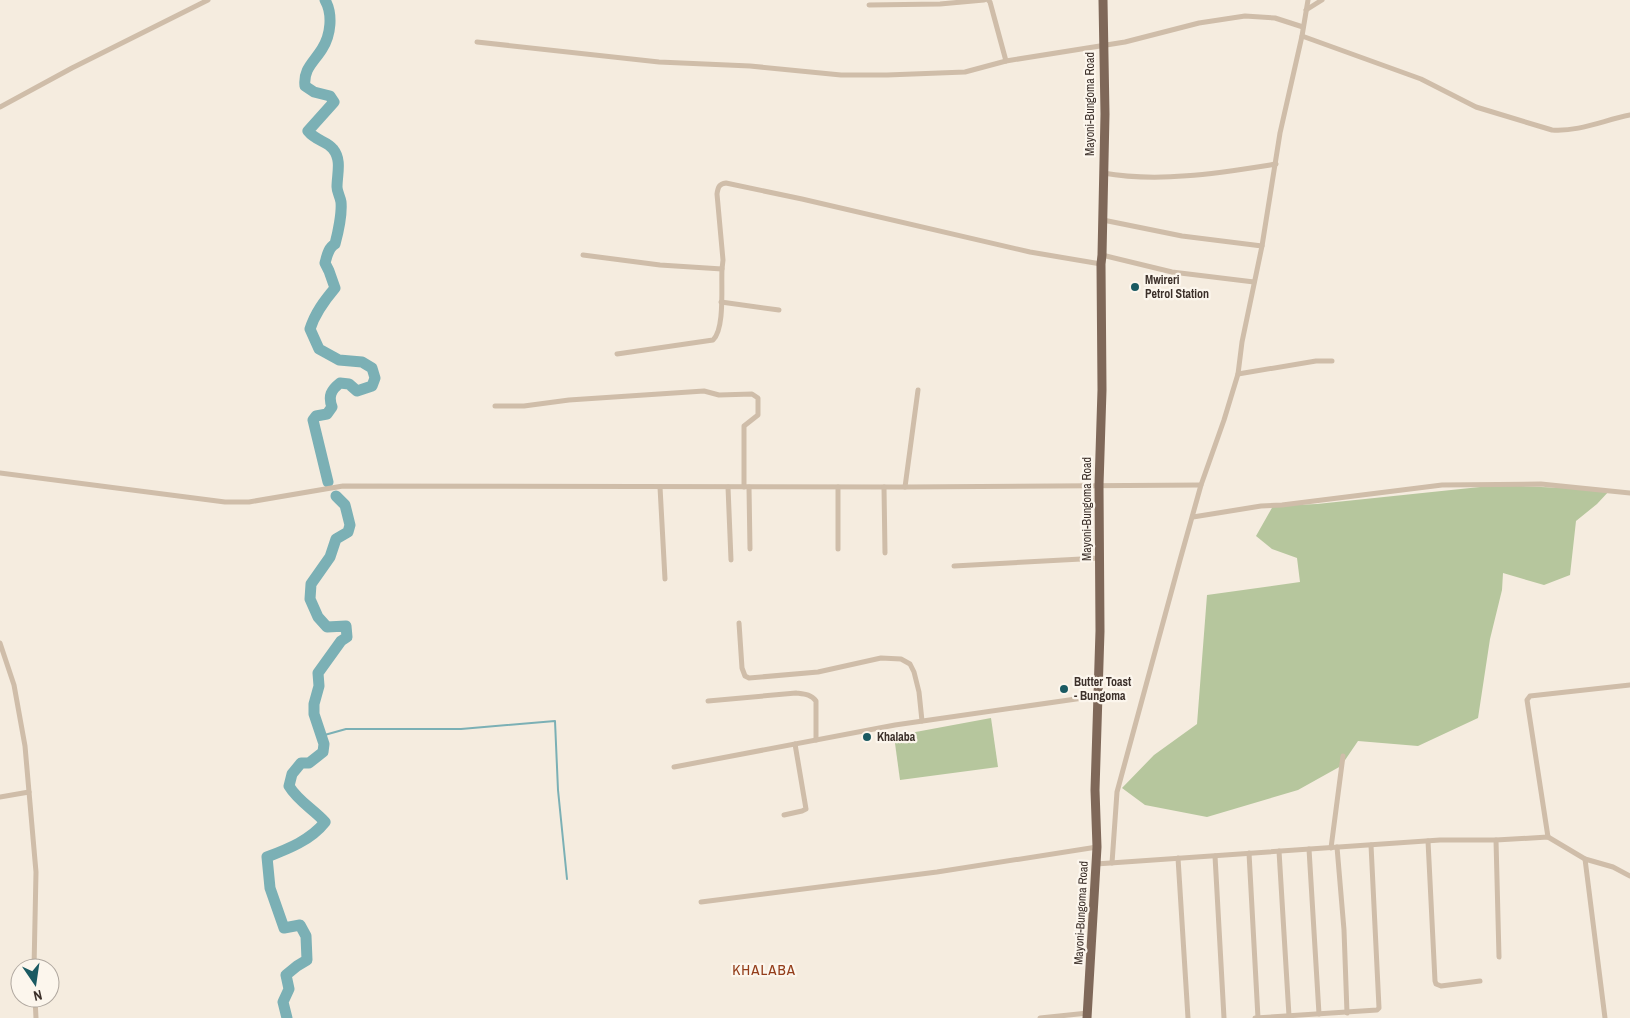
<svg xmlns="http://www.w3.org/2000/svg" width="1630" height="1018" viewBox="0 0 1630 1018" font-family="'Archivo Narrow',sans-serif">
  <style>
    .green { fill: #b6c69d }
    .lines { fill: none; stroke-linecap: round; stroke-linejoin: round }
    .stream { stroke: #7bb0b5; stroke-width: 2 }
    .river { stroke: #7bb0b5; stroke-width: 11 }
    .street { stroke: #cfbda9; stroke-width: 5 }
    .primary { stroke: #7f6859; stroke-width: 9 }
    .poi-dot { fill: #1a5a62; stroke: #fcf6ed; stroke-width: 2 }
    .labels { text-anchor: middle; stroke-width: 4.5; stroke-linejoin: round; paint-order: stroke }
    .street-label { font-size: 12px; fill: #3c302a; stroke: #fcf6ed }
    .poi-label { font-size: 12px; font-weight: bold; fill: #3c302a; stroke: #fcf6ed; text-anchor: start }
    .quarter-label { font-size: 15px; letter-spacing: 1px; fill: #933d1a; stroke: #fcf6ed }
  </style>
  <rect width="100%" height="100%" fill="#f5ecdf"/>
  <g class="green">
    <polygon points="1499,485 1610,490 1597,504 1576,521 1570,575 1544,585 1503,573 1502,590 1490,639 1478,718 1418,746 1358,741 1341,766 1298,790 1207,817 1145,805 1122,788 1154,755 1197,724 1207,595 1300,582 1297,558 1272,549 1256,536 1273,506 1317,504"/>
    <polygon points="991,718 998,767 900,780 894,736"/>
  </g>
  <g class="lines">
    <polyline class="stream" points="321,736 346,729 461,729 555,721 558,790 567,879"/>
    <g class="river">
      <path d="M325,0C333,14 331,35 322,49C314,62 303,69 305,86L314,92L330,96L334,102L308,131C316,141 327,141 333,149C342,160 337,174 337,187C337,192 340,196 341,202C342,213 338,233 335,244C328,248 327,256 325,263L329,271L335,288C324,301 315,313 310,329L319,349L339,360L362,362L372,368L375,378L372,386L357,391L349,384L340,383C331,390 328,396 332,407L327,414L316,416L313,420L328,482"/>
      <path d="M287,1018L283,1002L289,989L286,975L297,966L307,960L306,936L300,925L284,928L270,888L267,857C288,849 311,840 325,822C313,809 298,801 289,786L292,774L301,763H309L323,752L324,744L314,714V704L319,686L318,673L341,641L347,637L346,626L327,627L318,617L310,599L311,584L330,557L336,539L348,532L350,525L345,505L336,496"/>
    </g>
    <g class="street">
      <polyline points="988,0 990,2 1006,61"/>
      <polyline points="869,5 940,4 984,0"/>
      <polyline points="1306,10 1322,0"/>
      <path d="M1302,36L1421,79L1476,107L1552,130C1579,132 1604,120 1630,115"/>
      <polyline points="477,42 659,62 750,66 841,75 887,75 965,72 1006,61 1125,42 1199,23 1245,16 1275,18 1303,27"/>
      <polyline points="0,107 72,68 208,0"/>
      <path d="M1103,173C1160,183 1219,173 1276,164"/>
      <polyline points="1103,220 1182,236 1262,246"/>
      <path d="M583,255L660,265L722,269L723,260L717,194C718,187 719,184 726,183L802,199L1030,252L1101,264"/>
      <polyline points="1102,255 1172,272 1254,282"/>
      <polyline points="721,302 779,310"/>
      <path d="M617,354L713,340C725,329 721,286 722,269"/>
      <polyline points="1238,374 1316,361 1332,361"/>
      <polyline points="495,406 524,406 569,400 704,391 719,395 752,394 758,398 758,415 744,426 744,487"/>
      <polyline points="0,473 225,502 249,502 343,486 905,487 1201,485"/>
      <polyline points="660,487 665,579"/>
      <polyline points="728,487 731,560"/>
      <polyline points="749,487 750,549"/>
      <polyline points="838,487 838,549"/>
      <polyline points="884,487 885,553"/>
      <polyline points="905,487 918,390"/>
      <polyline points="1193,517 1261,506 1282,505 1442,485 1541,484 1630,493"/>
      <polyline points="954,566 1100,558"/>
      <polyline points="739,623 742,668 745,676 749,678 818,672 881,658 901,659 910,664 914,672 919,692 922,721"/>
      <polyline points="0,643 14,685 25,746 36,872 34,968"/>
      <path d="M708,701L796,693C804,694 811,694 816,701V740"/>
      <polyline points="674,767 895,725 1097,696"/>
      <polyline points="0,797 29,792"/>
      <polyline points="784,815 802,811 806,809 795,744"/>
      <polyline points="1548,837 1527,700 1530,696 1630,685"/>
      <polyline points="1496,840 1499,957"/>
      <polyline points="1428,841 1435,981 1436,984 1441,986 1480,981"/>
      <polyline points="1337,847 1344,930 1347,1013"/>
      <polyline points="1331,848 1343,756"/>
      <polyline points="1309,849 1319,1014"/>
      <polyline points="1279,851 1289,1016"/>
      <polyline points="1249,853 1258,1018"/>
      <polyline points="1215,856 1224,1018"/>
      <polyline points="1178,858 1188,1018"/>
      <polyline points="1585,859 1605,1018"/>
      <polyline points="1112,863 1117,792 1180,560 1201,485 1224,420 1238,374 1242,342 1262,246 1280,133 1302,36 1308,0"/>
      <polyline points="1096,864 1440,840 1496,840 1548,837 1585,859 1613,867 1630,876"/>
      <polyline points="701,902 937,872 1097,847"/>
      <polyline points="35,998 36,1018"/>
      <polyline points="1040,1018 1088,1013"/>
      <polyline points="1255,1018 1377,1010 1379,1008 1371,845"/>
    </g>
    <polyline class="primary" points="1087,1018 1097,847 1095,790 1100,631 1099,485 1102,390 1101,264 1102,255 1105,114 1103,0"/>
  </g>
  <g class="poi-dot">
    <circle cx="1135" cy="287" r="5"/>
    <circle cx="1064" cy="689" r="5"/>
    <circle cx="867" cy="737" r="5"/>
  </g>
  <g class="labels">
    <g class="street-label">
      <text transform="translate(1090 104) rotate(-90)" y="4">Mayoni-Bungoma Road</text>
      <text transform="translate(1087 509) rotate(-90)" y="4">Mayoni-Bungoma Road</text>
      <text transform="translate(1081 913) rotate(-87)" y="4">Mayoni-Bungoma Road</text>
    </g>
    <g class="poi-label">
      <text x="1145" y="284">Mwireri<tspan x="1145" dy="14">Petrol Station</tspan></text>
      <text x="1074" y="686">Butter Toast<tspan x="1074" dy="14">- Bungoma</tspan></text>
      <text x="877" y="741">Khalaba</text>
    </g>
    <g class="quarter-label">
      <text x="764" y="975">KHALABA</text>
    </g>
  </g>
  <g transform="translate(35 983) rotate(167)"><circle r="24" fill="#fcf6ed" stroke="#afa79f"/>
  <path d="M0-4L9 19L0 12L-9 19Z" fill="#1a5a62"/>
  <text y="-8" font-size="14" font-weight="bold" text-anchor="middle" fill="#3c302a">N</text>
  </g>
</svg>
